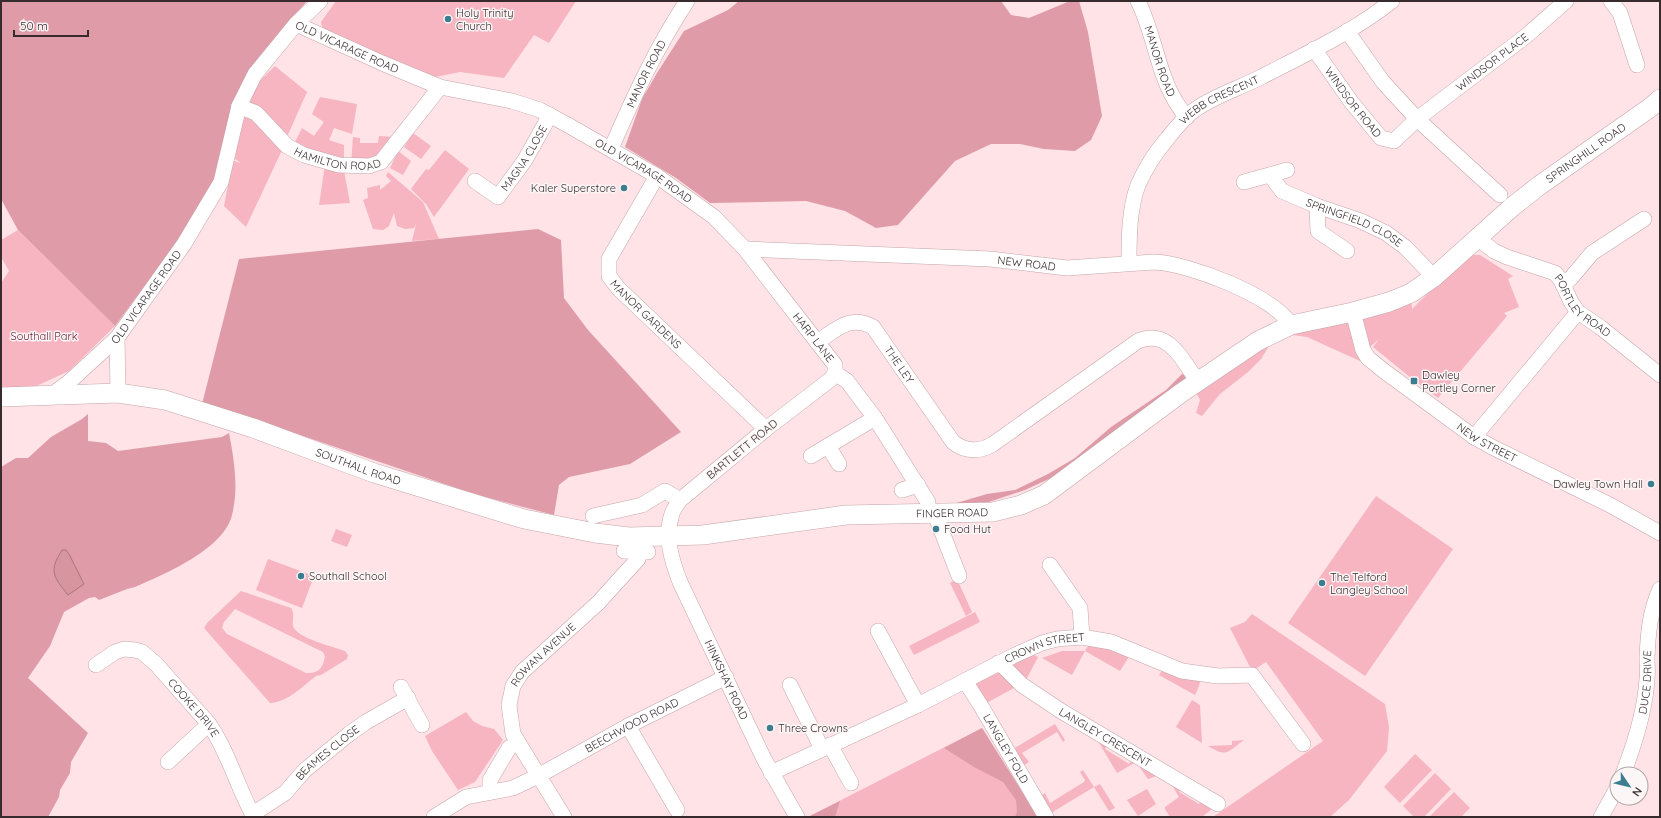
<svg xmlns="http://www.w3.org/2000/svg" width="1661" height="818" viewBox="0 0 1661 818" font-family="Quicksand,sans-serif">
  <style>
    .green { fill: #f6b5c0; fill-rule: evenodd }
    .forest { fill: #df9ca8 }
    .water { fill: #d795a0; stroke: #a7757e }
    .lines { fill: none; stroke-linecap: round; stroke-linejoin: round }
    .minor-casing { stroke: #c5a5aa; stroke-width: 16 }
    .major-casing { stroke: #c5a5aa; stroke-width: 20 }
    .minor { stroke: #fff; stroke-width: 15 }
    .major { stroke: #fff; stroke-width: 19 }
    .poi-dot { fill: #3c7e8f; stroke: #fdf6f7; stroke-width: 1.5 }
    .labels { text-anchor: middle; stroke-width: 3; stroke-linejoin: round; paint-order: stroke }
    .poi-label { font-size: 11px; fill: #372b2d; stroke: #fdf6f7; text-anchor: start }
    .street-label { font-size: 11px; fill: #372b2d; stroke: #fdf6f7 }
    .park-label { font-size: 11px; fill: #681b31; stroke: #fdf6f7 }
  </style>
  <rect width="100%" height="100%" fill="#ffe3e7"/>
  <g class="green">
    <polygon points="336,1 576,1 549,43 534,35 504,78 460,72 430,78 324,33 321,22"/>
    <polygon points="275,66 307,92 286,139 245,105 246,94"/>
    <polygon points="320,97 357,104 352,134 334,128 329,140 344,145 344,163 293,146 302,128 314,136 324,122 312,114"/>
    <polygon points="243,110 282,150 246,227 224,206 231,170 234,161 241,163 235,159"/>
    <polygon points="413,133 431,146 421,159 404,147"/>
    <polygon points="379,136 395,137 380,156 351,164 353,137 360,138 360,143 378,143"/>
    <polygon points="445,150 469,169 434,217 426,204 411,189 426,169 429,170"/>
    <polygon points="398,151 411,161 403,175 390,168"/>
    <polygon points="325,165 344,171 350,203 319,205"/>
    <polygon points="388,172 423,202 439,239 412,241 416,224 414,228 405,229 397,226 394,213 389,226 383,230 373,229 363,200 368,198 367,188 380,185 380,190 391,181 386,176"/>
    <polygon points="18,230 115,326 69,371 19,394 1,395 1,283 9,271 1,257 1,240"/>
    <polygon points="1472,255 1480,255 1513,276 1508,279 1519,307 1504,313 1507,316 1438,398 1411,378 1373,347 1379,339 1370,347 1363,350 1360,361 1307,337 1293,335 1284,337 1269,346 1261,359 1248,372 1220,394 1202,416 1196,413 1200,400 1196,392 1258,341 1411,293 1412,309 1432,289"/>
    <polygon points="1376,496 1453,549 1365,676 1288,623"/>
    <polygon points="336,529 352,535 347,547 331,541"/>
    <polygon points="268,559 314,576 302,608 256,590"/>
    <polygon points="957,579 972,612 966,616 950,583"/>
    <path d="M241,591L291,608C295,614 292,619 293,626C296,638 334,647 345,651L348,655L347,659L321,675L316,676C303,686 288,702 270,703L204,628L208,622ZM235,609L323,652L325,657C323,668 318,674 306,673L227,634L222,628L224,622Z"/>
    <polygon points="975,612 980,622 914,655 909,646"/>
    <polygon points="1252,614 1385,704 1389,727 1387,751 1349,800 1330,817 1213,817 1323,741 1266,662 1252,671 1230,628 1245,622"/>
    <polygon points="1089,644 1130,655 1120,671 1085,651 1072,675 1042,658 1062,651 1085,651"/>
    <polygon points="1032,654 1038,657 1025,682 981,706 965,681"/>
    <polygon points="1166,665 1202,674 1198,689 1195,695 1159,675"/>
    <polygon points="1192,700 1200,705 1202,743 1176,727"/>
    <polygon points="466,712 473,721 482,726 494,729 503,740 475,782 458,790 432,751 425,736"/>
    <polygon points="1055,724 1065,740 1063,742 1057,732 1022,753 1029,762 1018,769 1008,752"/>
    <polygon points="982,728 1038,817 808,817"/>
    <polygon points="1095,736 1110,740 1105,749 1129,764 1135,755 1184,784 1179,792 1199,804 1204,796 1218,804 1202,817 1170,817 1165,809 1165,807 1179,797 1165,773 1148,779 1136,762 1117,773"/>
    <path d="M1244,740C1227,752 1228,758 1208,746L1232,745V741Z"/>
    <polygon points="1415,754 1432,770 1400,803 1384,787"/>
    <polygon points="1083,770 1094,787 1100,784 1115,808 1109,811 1094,787 1046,816 1035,799 1045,793 1050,803 1084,782 1085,780 1080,772"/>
    <polygon points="1435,773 1451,789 1424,817 1414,817 1403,806"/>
    <polygon points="1147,789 1156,804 1138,816 1127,800"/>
    <polygon points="1454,792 1470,808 1461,817 1429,817"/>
  </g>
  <g class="forest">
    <polygon points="1,1 307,1 258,58 234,99 215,178 180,238 115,326 18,230 1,199"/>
    <polygon points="739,1 1001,1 1011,15 1029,18 1070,1 1079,1 1088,32 1102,116 1091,140 1075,151 1044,149 1020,144 991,144 955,161 898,225 876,228 845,211 806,201 710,203 676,178 625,147 642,99 657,73 684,31 728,10"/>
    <polygon points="538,229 561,240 564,298 588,330 681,432 630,464 569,477 559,485 554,515 477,495 244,416 202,404 239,259"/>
    <polygon points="1182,374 1187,376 1189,380 1066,469 1053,477 1025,490 983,504 953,504 987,494 1015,490 1048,474 1075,458 1111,427 1166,390"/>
    <path d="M88,414V441L106,443L118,451L222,437L229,433C234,460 239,487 232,515C224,549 165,574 135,587L127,589L99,600L95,597L89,598L64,612L50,646L28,678L88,733L71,762L70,773L60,790L59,797L48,817H1V467L16,458H28L51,437L82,419Z"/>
    <polygon points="982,728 1038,817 1015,817 1017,812 1016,800 1003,782 974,767 944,748"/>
    <polygon points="840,801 835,817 808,817"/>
  </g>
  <path class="water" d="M62,550H66L69,554L84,584L68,595C54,577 48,572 62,550Z"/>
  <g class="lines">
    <g class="minor-casing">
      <g id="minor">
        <path id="s1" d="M1138,1C1157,39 1158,85 1187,117"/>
        <polyline points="1611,1 1620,13 1637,65"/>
        <path id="s2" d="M296,24L382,63L440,87L512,101L540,110L566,124L657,176L714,217L745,249L835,365V373L831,379L766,429L680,500C678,504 673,509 672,514C664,537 672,561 680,582L764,759L797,817"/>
        <polyline points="1347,31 1383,82 1417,119 1500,195"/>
        <path id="s3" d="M1314,49L1352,103L1381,138L1394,141L1417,119L1526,36L1566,1"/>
        <path id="s4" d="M239,106L256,113L287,146L304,155L339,165L369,166L381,162L440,87"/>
        <path id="s5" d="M611,149C633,98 656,48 687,1"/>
        <path id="s6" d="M1270,175L1282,191L1317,206L1361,221L1386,233L1405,247L1434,277"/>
        <path id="s7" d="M657,176L609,259V276L618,288L766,429"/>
        <path id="s8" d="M475,181L498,197L525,160L550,115"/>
        <polyline points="1244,182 1287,170"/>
        <polyline points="1317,206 1318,231 1347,251"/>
        <path id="s9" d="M1477,238L1494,251L1507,257L1555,273L1561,280L1571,302L1578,312L1600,327L1660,375"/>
        <path id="s10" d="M745,249L990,259L1067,268L1154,262C1188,263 1274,296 1291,325"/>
        <path id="s11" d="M1129,263C1129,239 1129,209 1138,185C1145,169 1155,153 1167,139C1175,129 1185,116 1196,109C1216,95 1240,88 1261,77C1306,54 1353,32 1392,1"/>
        <polyline points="1563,285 1571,278 1592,253 1644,219"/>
        <path id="s12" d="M1353,312L1363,350L1368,358L1384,371L1474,437L1492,447L1610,505L1660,533"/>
        <polyline points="117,338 118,393"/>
        <path id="s13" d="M817,342C836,330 850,314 873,327L953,442C965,452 980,452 993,444L1138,341C1169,328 1183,361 1198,382"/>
        <polyline points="835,373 847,381 875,418 928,502"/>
        <path id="s14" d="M50,396L69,382L117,338L184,244L221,182L239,106L255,74L296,24L320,1"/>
        <polyline points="1474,437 1578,312"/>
        <polyline points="828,446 839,464"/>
        <polyline points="811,456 875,418"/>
        <polyline points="902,490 918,485"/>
        <polyline points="935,514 959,576"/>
        <polyline points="593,516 642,505 665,491 680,500"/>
        <polyline points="624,551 648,552"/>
        <polyline points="1050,565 1080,608 1082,637"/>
        <polyline points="878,631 918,705"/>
        <path id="s15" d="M998,663L1005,668L1022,685L1061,711L1218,804"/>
        <path id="s16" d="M96,665L115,652L124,649L135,650L142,652L156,664L209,724C229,753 237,787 254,817"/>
        <path id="s17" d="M965,681L981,706L1046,817"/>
        <polyline points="790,685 822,749"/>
        <polyline points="401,687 422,725"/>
        <polyline points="628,726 677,810"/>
        <polyline points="830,745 851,783"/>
        <polyline points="168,762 209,724"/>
        <path id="s18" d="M771,773L918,705L1013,656L1042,643L1057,639L1082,637L1111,642L1182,671L1218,676L1252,675L1303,744"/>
        <path id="s19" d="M1623,774C1635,743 1645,712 1647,679C1648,672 1647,665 1647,658C1648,633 1650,611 1660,589"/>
        <polyline points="490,792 490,780 509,748 517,742"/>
        <path id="s20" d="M253,814L285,793L305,770L349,734L366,722L408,698"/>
        <path id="s21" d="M434,817L466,797L513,788L538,776L628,726L726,677"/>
        <path id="s22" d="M564,817L513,734L509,705L513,686L522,672L598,603L638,559L639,552"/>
        <polyline points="1601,817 1617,788"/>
      </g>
    </g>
    <g class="major-casing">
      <g id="major">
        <path id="s23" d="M1,397L118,393L165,400L253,428L374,473L524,519L595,533L629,537L703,535L846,515L993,512L1021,505L1044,495L1181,393L1258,341L1291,325L1353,312L1389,302L1411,293L1434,277L1512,207L1540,185L1651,107L1660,99"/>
      </g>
    </g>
    <use href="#minor" class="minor"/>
    <use href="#major" class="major"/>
  </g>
  <g class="poi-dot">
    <circle cx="448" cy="19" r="4"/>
    <circle cx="624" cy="188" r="4"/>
    <rect x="1410" y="377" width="8" height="8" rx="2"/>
    <circle cx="1651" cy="484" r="4"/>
    <circle cx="936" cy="529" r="4"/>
    <circle cx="301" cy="576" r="4"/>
    <circle cx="1322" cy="583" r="4"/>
    <circle cx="770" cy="728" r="4"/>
  </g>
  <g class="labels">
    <g class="poi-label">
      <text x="456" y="17">Holy Trinity<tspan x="456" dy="13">Church</tspan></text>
      <text x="616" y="192" text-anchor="end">Kaler Superstore</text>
      <text x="1422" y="379">Dawley<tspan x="1422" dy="13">Portley Corner</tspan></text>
      <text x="1643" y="488" text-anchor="end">Dawley Town Hall</text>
      <text x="944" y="533">Food Hut</text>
      <text x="309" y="580">Southall School</text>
      <text x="1330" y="581">The Telford<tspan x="1330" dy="13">Langley School</tspan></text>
      <text x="778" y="732">Three Crowns</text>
    </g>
    <g class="street-label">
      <text dy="4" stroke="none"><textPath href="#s2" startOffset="56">OLD VICARAGE ROAD</textPath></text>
      <text dy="4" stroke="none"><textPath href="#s1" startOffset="64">MANOR ROAD</textPath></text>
      <text dy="4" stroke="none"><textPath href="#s3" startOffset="251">WINDSOR PLACE</textPath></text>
      <text dy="4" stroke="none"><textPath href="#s5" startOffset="83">MANOR ROAD</textPath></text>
      <text dy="4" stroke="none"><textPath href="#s11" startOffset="200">WEBB CRESCENT</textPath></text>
      <text dy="4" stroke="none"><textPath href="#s3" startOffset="66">WINDSOR ROAD</textPath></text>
      <text dy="4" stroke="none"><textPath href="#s4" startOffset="117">HAMILTON ROAD</textPath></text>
      <text dy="4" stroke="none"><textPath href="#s23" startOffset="1718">SPRINGHILL ROAD</textPath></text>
      <text dy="4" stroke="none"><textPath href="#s8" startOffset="75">MAGNA CLOSE</textPath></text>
      <text dy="4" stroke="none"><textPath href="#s2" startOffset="380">OLD VICARAGE ROAD</textPath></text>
      <text dy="4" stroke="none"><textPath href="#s6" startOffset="99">SPRINGFIELD CLOSE</textPath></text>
      <text dy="4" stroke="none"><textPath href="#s10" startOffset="282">NEW ROAD</textPath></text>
      <text dy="4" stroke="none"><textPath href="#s14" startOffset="139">OLD VICARAGE ROAD</textPath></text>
      <text dy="4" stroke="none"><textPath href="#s9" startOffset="130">PORTLEY ROAD</textPath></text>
      <text dy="4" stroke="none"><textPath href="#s7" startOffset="166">MANOR GARDENS</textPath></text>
      <text dy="4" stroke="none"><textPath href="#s2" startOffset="621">HARP LANE</textPath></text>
      <text dy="4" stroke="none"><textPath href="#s13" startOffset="108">THE LEY</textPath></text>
      <text dy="4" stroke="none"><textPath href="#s12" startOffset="195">NEW STREET</textPath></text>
      <text transform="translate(742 449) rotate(-39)" y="4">BARTLETT ROAD</text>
      <text dy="4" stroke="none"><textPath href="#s23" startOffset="369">SOUTHALL ROAD</textPath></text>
      <text dy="4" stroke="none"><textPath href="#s23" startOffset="974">FINGER ROAD</textPath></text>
      <text dy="4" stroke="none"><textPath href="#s18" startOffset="302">CROWN STREET</textPath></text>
      <text dy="4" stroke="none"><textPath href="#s22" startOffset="190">ROWAN AVENUE</textPath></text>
      <text dy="4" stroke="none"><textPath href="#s2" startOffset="1059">HINKSHAY ROAD</textPath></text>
      <text dy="4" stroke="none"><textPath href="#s19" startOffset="95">DUCE DRIVE</textPath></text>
      <text dy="4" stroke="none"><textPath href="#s16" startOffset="127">COOKE DRIVE</textPath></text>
      <text dy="4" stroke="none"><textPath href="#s21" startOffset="220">BEECHWOOD ROAD</textPath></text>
      <text dy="4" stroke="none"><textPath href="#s15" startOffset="131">LANGLEY CRESCENT</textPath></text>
      <text dy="4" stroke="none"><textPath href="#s17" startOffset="79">LANGLEY FOLD</textPath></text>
      <text dy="4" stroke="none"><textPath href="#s20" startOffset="97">BEAMES CLOSE</textPath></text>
    </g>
    <g class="park-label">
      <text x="44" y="340">Southall Park</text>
    </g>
  </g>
  <rect width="1661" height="818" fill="none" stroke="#372b2d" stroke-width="4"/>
  <g transform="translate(1629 786) rotate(125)"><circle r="19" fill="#fdf6f7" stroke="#aea5a6"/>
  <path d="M0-3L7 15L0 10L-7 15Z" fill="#3c7e8f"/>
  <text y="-6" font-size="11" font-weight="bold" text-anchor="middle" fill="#372b2d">N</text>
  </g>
  <path d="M14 30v6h74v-6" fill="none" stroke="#372b2d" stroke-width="2"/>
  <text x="20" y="30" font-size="12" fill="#372b2d" stroke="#fdf6f7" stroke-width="3" paint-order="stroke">50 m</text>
</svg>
